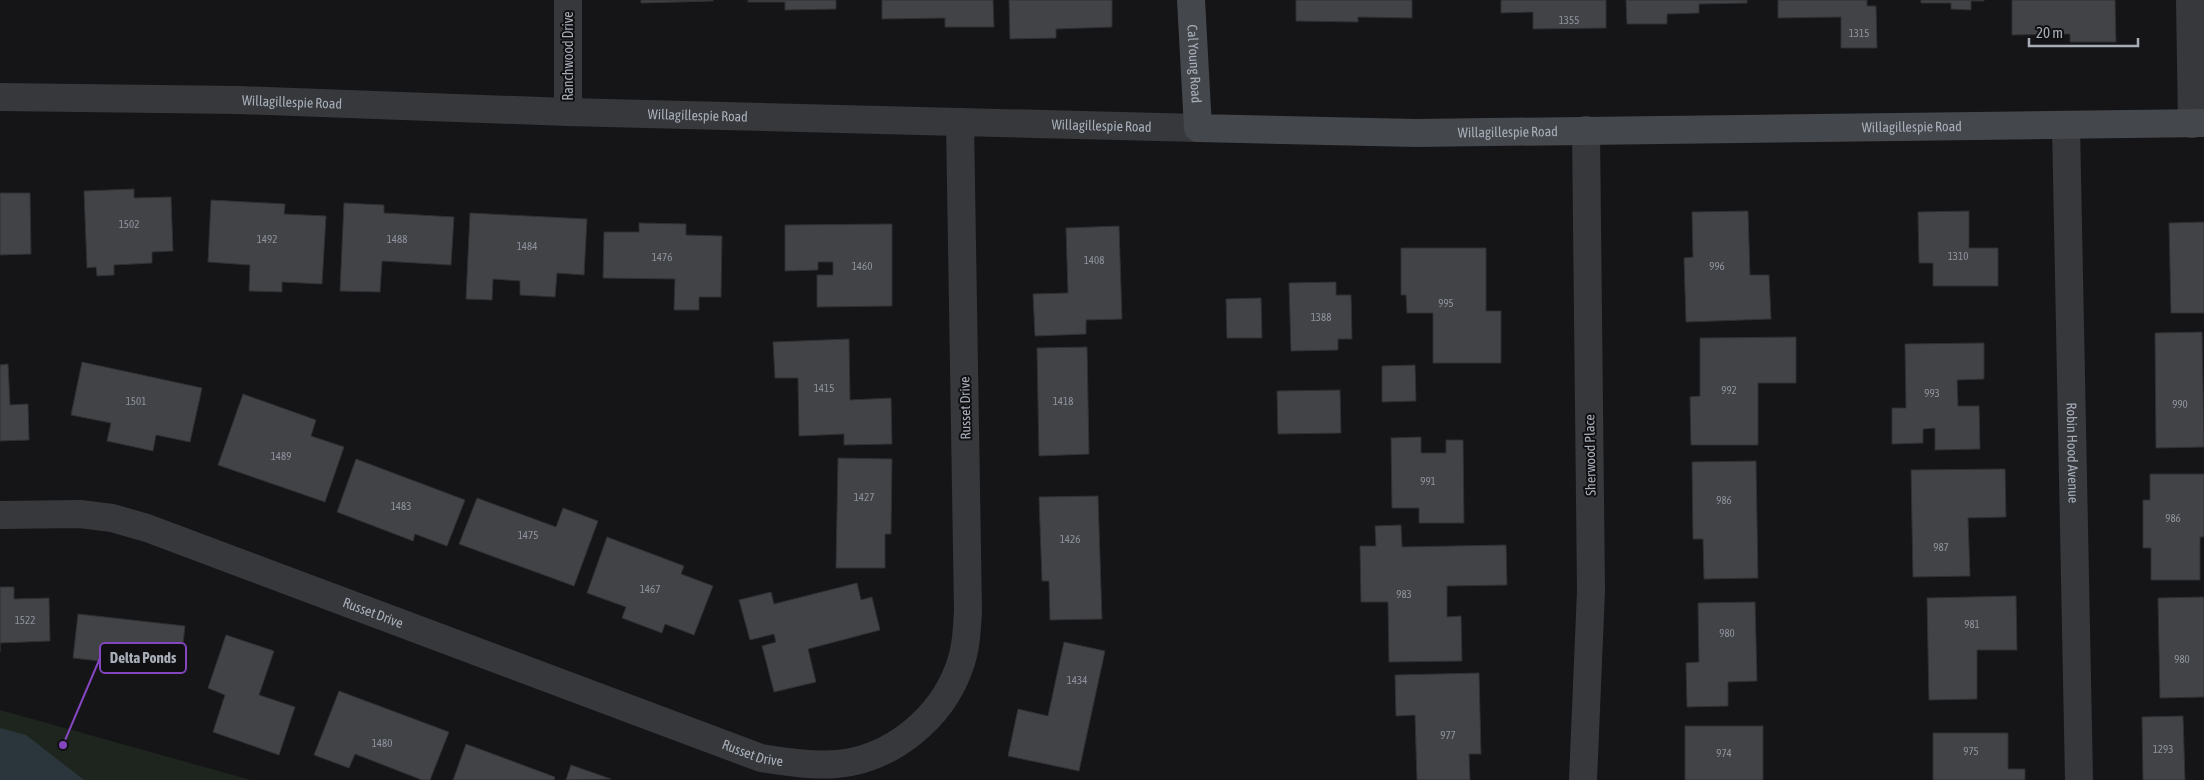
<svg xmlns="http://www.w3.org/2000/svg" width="2204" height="780" viewBox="0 0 2204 780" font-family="'Asap Condensed',sans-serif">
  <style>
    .green { fill: #1d251e }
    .water { fill: #2b363c }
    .building { fill: #414347; stroke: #2f3033 }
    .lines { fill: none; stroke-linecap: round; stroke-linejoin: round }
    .minor { stroke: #36383c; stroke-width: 28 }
    .secondary { stroke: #44474c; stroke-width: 28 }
    .labels { text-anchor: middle; stroke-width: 4; stroke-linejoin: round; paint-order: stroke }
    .number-label { font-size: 11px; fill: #8e939c }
    .street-label { font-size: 14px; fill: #a7aeb8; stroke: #101012 }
    .leader { fill: none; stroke: #8446be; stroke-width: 2 }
    .callout-dot { fill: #8446be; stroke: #101012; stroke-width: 2 }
    .callout { fill: #101012; stroke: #8446be; stroke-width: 2 }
    .callout-label { font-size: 15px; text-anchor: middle; font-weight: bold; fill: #a7aeb8 }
  </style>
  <rect width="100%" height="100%" fill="#151517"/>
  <polygon class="green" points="0,710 251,780 0,780"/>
  <polygon class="water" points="0,728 26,735 84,780 0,780"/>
  <g class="building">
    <polygon points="641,0 713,0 713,1 641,3"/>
    <polygon points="748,0 836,0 836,9 785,10 785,2 748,2"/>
    <polygon points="882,0 993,0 994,27 945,27 945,18 882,19"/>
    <polygon points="1009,0 1112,0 1112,27 1056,29 1056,38 1010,39"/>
    <polygon points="1296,0 1412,0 1412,18 1358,17 1358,22 1296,21"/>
    <polygon points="1501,0 1606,0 1606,28 1533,29 1533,12 1501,13"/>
    <polygon points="1626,0 1747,0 1747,3 1699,4 1699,13 1667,14 1667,24 1627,24"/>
    <polygon points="1778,0 1867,0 1867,6 1876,6 1877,48 1841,48 1841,17 1778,18"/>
    <polygon points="1921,0 1984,0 1984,1 1971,1 1971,10 1951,9 1951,3 1921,3"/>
    <polygon points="2012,0 2115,0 2116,42 2070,42 2070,34 2012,35"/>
    <polygon points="134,189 134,198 171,197 173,251 152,252 152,263 114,265 114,275 97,276 96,267 87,268 84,191"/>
    <polygon points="0,193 30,193 31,254 0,255"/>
    <polygon points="211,200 285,204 284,214 326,216 322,284 282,282 282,292 249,291 250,265 208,262"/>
    <polygon points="344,203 384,205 384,213 454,217 451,265 382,261 380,292 340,291"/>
    <polygon points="1748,211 1750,275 1769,275 1771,319 1686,322 1684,258 1693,257 1692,212"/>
    <polygon points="1969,211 1969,248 1998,248 1998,286 1933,286 1933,263 1919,263 1918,212"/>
    <polygon points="470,213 587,219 584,275 557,273 555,297 520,295 520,281 493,279 492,300 466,299"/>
    <polygon points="2204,222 2204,313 2171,313 2169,223"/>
    <polygon points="639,223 686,224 686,235 722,236 721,297 699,297 699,310 674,310 675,279 603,278 604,232 639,232"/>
    <polygon points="892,224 892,306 817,307 817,275 833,275 833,262 818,262 818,270 785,271 785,225"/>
    <polygon points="1119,226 1122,319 1086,320 1086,334 1035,336 1033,294 1068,293 1066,228"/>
    <polygon points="1401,248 1486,248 1486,311 1501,311 1501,363 1433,363 1433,313 1407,313 1406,295 1401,295"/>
    <polygon points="1336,282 1336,295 1351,295 1352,339 1338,339 1338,350 1291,351 1289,283"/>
    <polygon points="1261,298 1262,338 1227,338 1226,299"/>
    <polygon points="2202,332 2204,447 2156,448 2155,333"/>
    <polygon points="1796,337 1796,383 1758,383 1758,445 1691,445 1690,397 1700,396 1700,338"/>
    <polygon points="849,339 850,400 891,398 892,444 844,445 844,434 799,436 798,378 775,378 773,342"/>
    <polygon points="1984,343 1984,379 1957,380 1958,406 1979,406 1980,449 1935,450 1935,428 1923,429 1923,443 1892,444 1892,408 1906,408 1905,344"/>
    <polygon points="1087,347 1089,454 1039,456 1037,348"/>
    <polygon points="82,362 202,388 190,442 156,435 153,451 107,441 111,423 71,415"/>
    <polygon points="8,364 10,405 28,404 29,440 0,441 0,365"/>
    <polygon points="1415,365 1416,401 1382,402 1382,366"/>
    <polygon points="1340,390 1341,433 1278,434 1277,391"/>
    <polygon points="243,394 316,420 311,436 344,447 325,502 218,465"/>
    <polygon points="1421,437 1421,453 1446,453 1446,440 1463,440 1464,523 1419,523 1419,508 1392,508 1391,438"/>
    <polygon points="838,458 892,459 891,534 885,534 885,568 836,568"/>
    <polygon points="356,459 465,500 447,546 415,534 413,541 337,512"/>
    <polygon points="1756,461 1758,578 1704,579 1703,539 1693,539 1692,462"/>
    <polygon points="2005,469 2006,517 1968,518 1970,576 1913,577 1911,470"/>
    <polygon points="2150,474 2204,474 2204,537 2200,537 2200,580 2151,580 2151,548 2143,548 2143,500 2150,500"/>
    <polygon points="1098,496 1102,619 1050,620 1049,581 1042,581 1039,497"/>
    <polygon points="477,498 556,527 563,508 598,521 574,586 459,544"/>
    <polygon points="1401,525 1402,547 1506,545 1507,585 1447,586 1447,617 1461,616 1462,661 1389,662 1388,602 1361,602 1360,546 1376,546 1375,526"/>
    <polygon points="607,537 684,566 681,574 713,586 694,635 665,624 662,633 622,618 626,607 587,593"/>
    <polygon points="857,583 861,600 872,597 880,630 808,649 816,682 774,692 762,646 776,642 774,634 750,640 739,600 771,592 774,604"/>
    <polygon points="0,587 14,587 14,599 49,598 50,641 0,643 0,652"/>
    <polygon points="2016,596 2017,650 1977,650 1977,699 1929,700 1927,598"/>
    <polygon points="2204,597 2204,697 2160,698 2158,598"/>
    <polygon points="1755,602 1757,681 1728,682 1728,706 1687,707 1686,663 1699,662 1698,603"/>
    <polygon points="78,614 185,626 180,670 73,658"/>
    <polygon points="226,635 274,651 259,695 295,707 279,755 213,732 225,695 208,688"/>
    <polygon points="1064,642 1105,651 1079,771 1008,756 1018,709 1048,716"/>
    <polygon points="1479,673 1481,754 1469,754 1470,780 1417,780 1415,715 1396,716 1395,675"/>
    <polygon points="339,691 449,732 430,780 422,780 355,754 349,768 314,755"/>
    <polygon points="2183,716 2185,780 2143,780 2142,717"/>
    <rect x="1685" y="726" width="78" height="54"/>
    <polygon points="1933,733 2008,733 2008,769 2025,769 2025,780 1933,780"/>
    <polygon points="466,744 555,777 554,780 453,780"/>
    <polygon points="571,765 611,779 566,780"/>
  </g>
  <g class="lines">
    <g class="minor">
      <polyline points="568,0 568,112"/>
      <polyline points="2190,0 2192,124"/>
      <path id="s1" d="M0,97L238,100L568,112L1198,128"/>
      <path id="s2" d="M2066,125L2079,780"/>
      <path id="s3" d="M0,515L80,514L112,518L147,528L761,758C786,762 812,766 837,764C892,759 941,718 959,668C966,650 967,630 968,611L960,122"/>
      <polyline points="1583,780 1591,591 1586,130"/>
    </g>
    <path class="secondary" id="s4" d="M1191,0L1198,128L1416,133L2204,123"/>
  </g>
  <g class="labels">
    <g class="number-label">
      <text x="1569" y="24">1355</text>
      <text x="1859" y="37">1315</text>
      <text x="129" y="228">1502</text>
      <text x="267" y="243">1492</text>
      <text x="397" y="243">1488</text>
      <text x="527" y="250">1484</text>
      <text x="1958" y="260">1310</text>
      <text x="662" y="261">1476</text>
      <text x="1094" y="264">1408</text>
      <text x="862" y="270">1460</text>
      <text x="1717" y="270">996</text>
      <text x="1446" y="307">995</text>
      <text x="1321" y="321">1388</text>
      <text x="824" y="392">1415</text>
      <text x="1729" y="394">992</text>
      <text x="1932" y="397">993</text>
      <text x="136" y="405">1501</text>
      <text x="1063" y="405">1418</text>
      <text x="2180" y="408">990</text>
      <text x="281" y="460">1489</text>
      <text x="1428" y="485">991</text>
      <text x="864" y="501">1427</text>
      <text x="1724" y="504">986</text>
      <text x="401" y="510">1483</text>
      <text x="2173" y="522">986</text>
      <text x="528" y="539">1475</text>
      <text x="1070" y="543">1426</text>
      <text x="1941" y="551">987</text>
      <text x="650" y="593">1467</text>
      <text x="1404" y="598">983</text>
      <text x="25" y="624">1522</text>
      <text x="1972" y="628">981</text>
      <text x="1727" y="637">980</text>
      <text x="2182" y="663">980</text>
      <text x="1077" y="684">1434</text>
      <text x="1448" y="739">977</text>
      <text x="382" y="747">1480</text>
      <text x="2163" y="753">1293</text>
      <text x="1971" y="755">975</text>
      <text x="1724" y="757">974</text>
    </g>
    <g class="street-label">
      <text transform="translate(568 56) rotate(-90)" y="5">Ranchwood Drive</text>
      <text dy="5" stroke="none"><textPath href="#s4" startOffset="64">Cal Young Road</textPath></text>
      <text dy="5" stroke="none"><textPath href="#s1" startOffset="292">Willagillespie Road</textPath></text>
      <text dy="5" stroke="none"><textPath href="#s1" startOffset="698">Willagillespie Road</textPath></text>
      <text dy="5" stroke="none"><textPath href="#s1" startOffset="1102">Willagillespie Road</textPath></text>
      <text dy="5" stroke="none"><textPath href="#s4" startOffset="842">Willagillespie Road</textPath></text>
      <text dy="5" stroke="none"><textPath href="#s4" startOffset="438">Willagillespie Road</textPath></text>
      <text transform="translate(965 408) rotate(-91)" y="5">Russet Drive</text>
      <text dy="5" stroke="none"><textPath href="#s2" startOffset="328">Robin Hood Avenue</textPath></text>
      <text transform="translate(1590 455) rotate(-91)" y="5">Sherwood Place</text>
      <text dy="5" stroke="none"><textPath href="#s3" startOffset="390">Russet Drive</textPath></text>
      <text dy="5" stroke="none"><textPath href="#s3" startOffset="795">Russet Drive</textPath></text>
    </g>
  </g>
  <path class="leader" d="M63 745L100 658"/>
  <circle class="callout-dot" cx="63" cy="745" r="5"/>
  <rect class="callout" x="100" y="643" width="86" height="30" rx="5"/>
  <g class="callout-label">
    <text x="143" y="663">Delta Ponds</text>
  </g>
  <path d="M2029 38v8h109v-8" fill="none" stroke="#a7aeb8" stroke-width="2.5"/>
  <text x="2036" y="38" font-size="15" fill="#a7aeb8" stroke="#101012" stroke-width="4" paint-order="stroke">20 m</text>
</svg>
